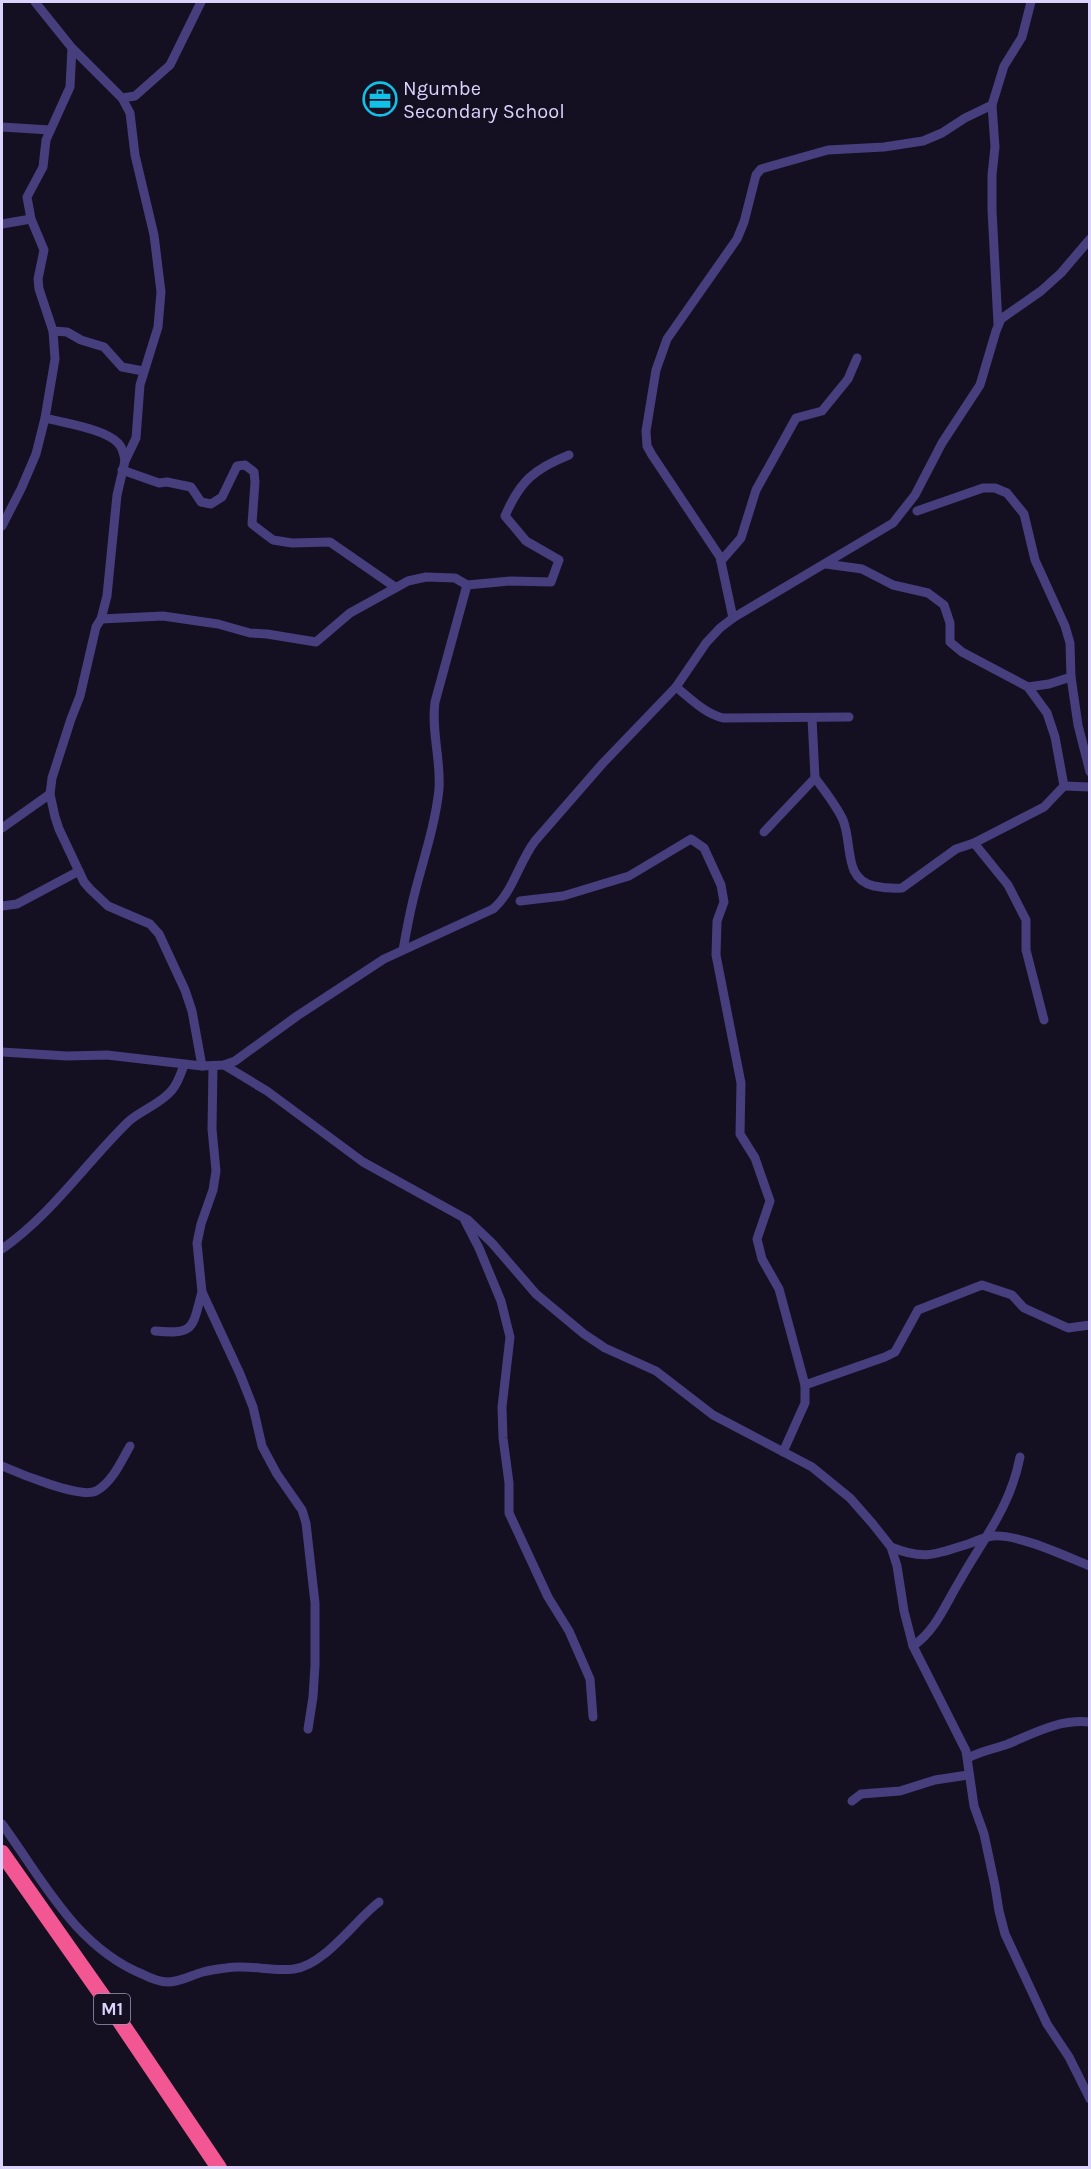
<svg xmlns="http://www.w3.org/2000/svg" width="1091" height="2169" viewBox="0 0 1091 2169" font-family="Karla,sans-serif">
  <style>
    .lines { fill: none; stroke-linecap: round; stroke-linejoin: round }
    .street { stroke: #463e7d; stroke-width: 9 }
    .highway { stroke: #f25794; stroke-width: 16 }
    .labels { text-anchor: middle; stroke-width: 6; stroke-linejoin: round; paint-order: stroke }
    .shield { fill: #140f21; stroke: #9f98ba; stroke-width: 1.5 }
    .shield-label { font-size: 18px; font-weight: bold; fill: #dbd3fc }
    .poi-label { font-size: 20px; fill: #dbd3fc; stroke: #140f21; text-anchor: start }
  </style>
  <rect width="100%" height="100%" fill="#140f21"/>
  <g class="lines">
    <g class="street">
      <polyline points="35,2 72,48 122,98 130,113 135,155 154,235 161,292 158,327 140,385 136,438 125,461 117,495 107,596 101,619 96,627 80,696 71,719 52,778 50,794 55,817 59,829 84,882 90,889 108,906 150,924 159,934 185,990 192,1011 202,1066"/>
      <polyline points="122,98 135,96 170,65 201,2"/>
      <polyline points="2,127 50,130"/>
      <polyline points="2,224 31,219"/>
      <polyline points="998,324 992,210 992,175 995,147 992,105 1004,66 1022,37 1031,2"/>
      <polyline points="53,331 67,332 81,340 104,347 122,367 143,371"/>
      <path d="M45,418C64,423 105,429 118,443C123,448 124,454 125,461"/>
      <polyline points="122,470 159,483 167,482 191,487 201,502 211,504 222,497 237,466 245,465 254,472 255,482 252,524 273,540 292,543 330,542 395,587"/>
      <polyline points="917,511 983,488 995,488 1007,493 1024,514 1035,560 1065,626 1070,643 1071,677 1078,725 1090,772"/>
      <polyline points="2,526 21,489 36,454 45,418 55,359 53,331 39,289 38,279 44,250 31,219 27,197 43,167 46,140 70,87 72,48"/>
      <polyline points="721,561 741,538 756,490 796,418 822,411 848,379 857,358"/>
      <polyline points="826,564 862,569 893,585 928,593 944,605 950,623 950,642 962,652 1028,687 1049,684 1071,677"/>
      <polyline points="733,618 720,557 652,455 647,446 646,431 656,370 667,339 737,239 744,222 756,175 761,169 828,150 884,147 923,141 942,133 965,118 992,105"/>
      <path d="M101,619L163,616L218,624L250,633L267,634L316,642L350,613L408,581L426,577L455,578L467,585L511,581L551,582L559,560L526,541L505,516C520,481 534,469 569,455"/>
      <path d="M676,687C691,699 704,713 723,718L849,717"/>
      <path d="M815,778C825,791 836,805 843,820C853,845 843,879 874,886C884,888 892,889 902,888L956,849L974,843L1044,807L1064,786L1055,737L1047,713L1028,687"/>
      <polyline points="1064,786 1090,787"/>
      <polyline points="2,828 50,794"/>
      <polyline points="764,832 815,778 812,718"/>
      <polyline points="974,843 1008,885 1026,920 1026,950 1044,1020"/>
      <polyline points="520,901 563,896 629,876 691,839 704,848 721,885 724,902 717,921 716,955 741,1083 740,1134 755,1158 770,1201 757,1239 762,1259 779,1289 805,1385 805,1403 783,1452"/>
      <polyline points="2,906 17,904 79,871"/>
      <path d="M403,950C406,933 409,917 413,900C422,863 435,827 439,789C441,759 431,731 435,702L467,585"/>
      <path d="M2,1052L67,1056L107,1055L202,1066L224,1065L235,1061L297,1016L384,959L493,909C513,892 519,862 535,841L603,763L676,687L706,643L720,628L733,618L893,523L915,495L942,443L980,385L996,331L1001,319L1041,291L1061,273L1090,239"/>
      <polyline points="224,1065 267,1091 363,1162 468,1220 492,1243 536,1294 584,1334 605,1348 656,1371 713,1415 812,1467 850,1498 872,1523 891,1547 897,1566 904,1611 913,1646 966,1751 974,1806 984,1834 995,1886 999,1911 1005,1934 1047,2024 1069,2057 1090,2099"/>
      <polyline points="213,1066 212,1129 216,1171 213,1190 201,1224 197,1243 202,1292 240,1374 253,1407 262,1446 277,1474 302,1510 306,1523 315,1603 315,1665 313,1697 308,1729"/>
      <polyline points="465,1221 479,1248 501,1301 510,1337 502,1407 503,1438 509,1483 509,1513 548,1597 569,1631 590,1679 593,1717"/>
      <path d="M2,1249C52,1214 85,1164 128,1122C141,1110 161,1104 172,1090C178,1083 181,1073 184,1065"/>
      <path d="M155,1331C196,1335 192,1327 202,1292"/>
      <polyline points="805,1385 885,1357 895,1352 918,1310 982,1285 1012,1295 1024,1308 1068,1328 1090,1325"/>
      <path d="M2,1466C18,1473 81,1499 96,1491C112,1483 122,1460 130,1446"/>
      <path d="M891,1547C925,1561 937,1554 971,1543C978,1540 985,1537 993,1536C1019,1534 1065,1556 1090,1566"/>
      <path d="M913,1646C936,1630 945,1605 959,1582C983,1539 1010,1508 1020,1457"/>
      <path d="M968,1758C981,1751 994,1749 1008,1744C1035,1733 1059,1719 1090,1722"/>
      <polyline points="852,1801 861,1794 900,1791 935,1780 968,1775"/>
      <path d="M2,1824C43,1880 75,1946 142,1974C150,1978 160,1982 168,1982C180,1982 192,1975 203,1972C210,1970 218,1969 226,1968C249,1964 271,1972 294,1969C325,1965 355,1920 379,1902"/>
    </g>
    <polyline class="highway" points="2,1853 111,2008 219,2168"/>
  </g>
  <defs>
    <g id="office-ring" transform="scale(1.725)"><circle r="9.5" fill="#140f21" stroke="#12c1e8" stroke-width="1.5"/><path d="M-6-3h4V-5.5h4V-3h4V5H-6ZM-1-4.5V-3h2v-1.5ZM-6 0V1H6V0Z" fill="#12c1e8"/></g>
  </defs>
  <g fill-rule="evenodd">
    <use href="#office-ring" x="380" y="99"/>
  </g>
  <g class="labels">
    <rect class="shield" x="94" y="1994" width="36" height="30" rx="4.5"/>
    <g class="shield-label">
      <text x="112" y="2015">M1</text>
    </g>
    <g class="poi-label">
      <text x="403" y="95">Ngumbe<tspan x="403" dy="23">Secondary School</tspan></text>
    </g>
  </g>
  <rect width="1091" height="2169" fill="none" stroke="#dbd3fc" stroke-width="6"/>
</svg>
